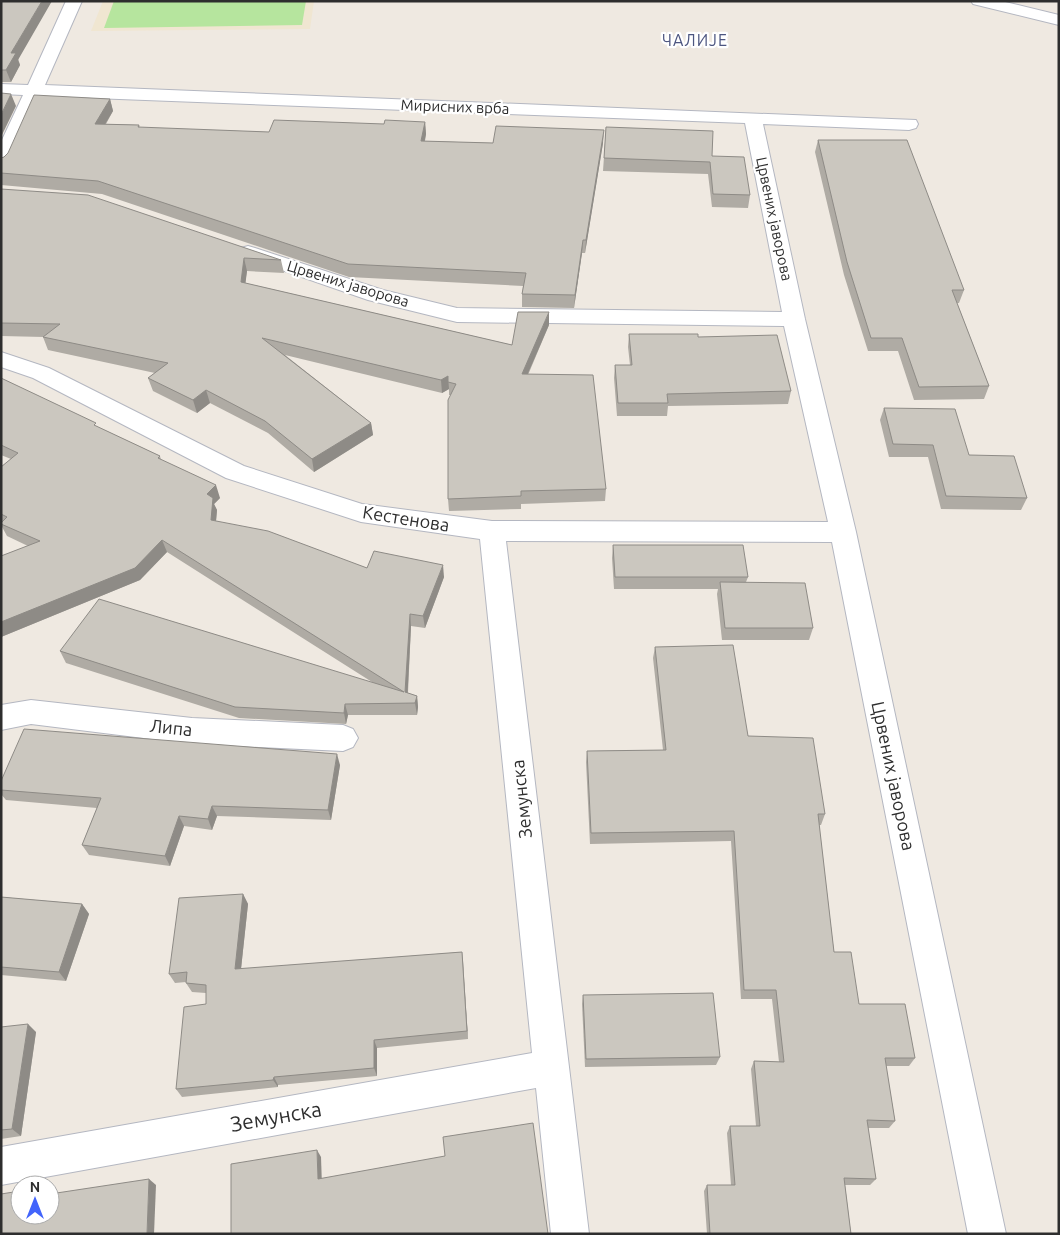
<svg xmlns="http://www.w3.org/2000/svg" width="1060" height="1235" viewBox="0 0 1060 1235" font-family="Ubuntu,sans-serif">
  <style>
    .education { fill: #f0e6d1 }
    .green { fill: #b6e59e }
    .lines { fill: none; stroke-linecap: round; stroke-linejoin: round }
    .street-casing { stroke: #b4b7c1; stroke-width: 2 }
    .street { fill: #fff; fill-rule: evenodd }
    .wall { fill: #afaba4 }
    .shaded-wall { fill: #8e8b86 }
    .building { fill: #cbc7bf; stroke: #8e8b86 }
    .labels { text-anchor: middle; stroke-width: 4.5; stroke-linejoin: round; paint-order: stroke }
    .far-street-label { font-size: 15px; fill: #2e2e2e; stroke: #fff }
    .far-quarter-label { font-size: 16px; letter-spacing: 1px; fill: #4d5680; stroke: #fff }
    .street-label { font-size: 18px; fill: #2e2e2e; stroke: #fff }
    .near-street-label { font-size: 21px; fill: #2e2e2e; stroke: #fff }
  </style>
  <rect width="100%" height="100%" fill="#efe9e1"/>
  <polygon class="education" points="103,1 314,1 310,29 91,31"/>
  <polygon class="green" points="114,1 306,1 302,25 104,28"/>
  <g class="lines">
    <g class="street-casing">
      <g id="street">
        <polygon points="66,1 82,1 45,85 916,120 918,124 916,128 909,130 763,124 805,319 856,532 1006,1234 968,1234 832,542 506,541 589,1234 551,1234 536,1088 1,1185 1,1147 532,1053 480,539 361,522 226,478 33,378 1,367 1,352 49,368 244,466 362,504 492,521 828,522 784,326 457,322 368,300 241,256 238,252 241,248 248,246 255,248 383,290 457,308 782,312 745,123 41,96 11,164 8,168 1,170 1,142 23,95 1,94 1,84 28,85"/>
        <polygon points="971,1 1001,1 1059,15 1059,25 973,4"/>
        <polygon points="31,700 192,718 343,725 353,729 358,738 353,747 343,751 192,744 31,724 1,730 1,705"/>
      </g>
    </g>
    <use href="#street" class="street"/>
  </g>
  <g class="wall">
    <polygon points="1,1 20,65 11,82 1,82"/>
    <polygon points="110,99 113,111 106,124 139,125 140,128 269,132 425,122 426,134 425,141 493,143 603,143 585,253 582,253 574,308 522,307 522,294 523,286 349,277 102,194 1,185 1,158 4,157"/>
    <polygon points="606,127 712,156 750,195 748,208 712,207 708,174 603,171"/>
    <polygon points="818,140 964,290 959,303 957,303 989,386 984,399 914,400 898,351 868,351 844,275 815,152"/>
    <polygon points="1,189 281,260 284,273 247,271 245,283 512,345 549,325 528,375 606,489 605,501 521,504 521,509 449,511 448,499 451,395 449,395 449,389 442,393 285,355 371,423 373,435 314,472 268,433 210,403 197,413 153,391 148,378 155,373 48,350 43,337 44,337 1,336"/>
    <polygon points="629,334 698,337 791,391 788,404 668,406 667,416 617,416 614,378 615,365 630,365 628,347"/>
    <polygon points="1,378 98,427 160,456 161,460 220,498 214,504 217,510 216,521 367,568 444,577 425,628 411,626 408,693 417,696 418,707 417,715 348,715 346,724 239,718 66,663 60,651 372,682 167,552 140,580 1,637 1,556 28,546 7,536 1,525 1,467 11,459 1,455"/>
    <polygon points="884,408 969,455 1027,498 1021,510 941,509 928,457 889,457 880,420"/>
    <polygon points="613,545 748,577 746,582 813,628 809,640 722,640 717,594 718,589 614,589 612,558"/>
    <polygon points="655,647 748,736 825,814 821,825 819,825 834,952 859,1004 915,1058 909,1066 886,1066 895,1121 889,1128 868,1128 876,1179 870,1185 845,1185 851,1234 707,1234 704,1191 707,1185 731,1185 727,1133 730,1126 756,1126 751,1069 754,1061 779,1062 772,999 741,999 731,841 590,844 586,762 587,751 663,750 653,658"/>
    <polygon points="340,765 331,820 217,816 212,830 184,826 170,866 89,855 82,845 97,808 6,800 1,794 1,790"/>
    <polygon points="243,894 248,904 241,969 462,952 468,1039 377,1048 377,1076 278,1085 278,1087 182,1097 176,1089 206,1004 206,993 192,992 186,983 186,982 175,983 169,974"/>
    <polygon points="1,897 82,904 89,914 66,981 1,975"/>
    <polygon points="583,995 720,1057 716,1065 585,1067 582,1004"/>
    <polygon points="1,1027 36,1032 21,1136 1,1139"/>
  </g>
  <g class="shaded-wall">
    <polygon points="42,1 52,1 18,60 20,65 11,82 6,70 11,53"/>
    <polygon points="11,94 16,106 1,137 1,115"/>
    <polygon points="110,99 113,111 98,136 95,124"/>
    <polygon points="425,122 426,134 422,154 421,141"/>
    <polygon points="604,130 603,143 585,253 586,240"/>
    <polygon points="583,240 582,253 574,308 575,295"/>
    <polygon points="244,258 247,271 244,295 241,282"/>
    <polygon points="549,312 549,325 522,387 522,374"/>
    <polygon points="448,376 449,389 442,393 441,380"/>
    <polygon points="206,390 210,403 197,413 193,400"/>
    <polygon points="371,423 373,435 314,472 312,459"/>
    <polygon points="216,485 220,498 214,504 217,510 215,532 211,520 207,494"/>
    <polygon points="162,540 167,552 140,580 1,637 1,622"/>
    <polygon points="443,565 444,577 425,628 423,616"/>
    <polygon points="410,614 411,626 407,704 405,692"/>
    <polygon points="417,696 418,707 417,715 415,703"/>
    <polygon points="345,704 348,715 346,724 344,713"/>
    <polygon points="337,754 340,765 331,820 328,810"/>
    <polygon points="212,806 217,816 212,830 208,819"/>
    <polygon points="179,816 184,826 170,866 165,856"/>
    <polygon points="243,894 248,904 240,978 235,969"/>
    <polygon points="82,904 89,914 66,981 59,972"/>
    <polygon points="462,952 463,961 468,1039 467,1031"/>
    <polygon points="28,1024 36,1032 21,1136 12,1129"/>
    <polygon points="374,1040 377,1048 377,1076 374,1068"/>
    <polygon points="274,1077 278,1085 278,1087 273,1080"/>
    <polygon points="317,1150 321,1157 322,1186 318,1179"/>
    <polygon points="149,1179 156,1185 154,1234 147,1234"/>
  </g>
  <g class="building">
    <polygon points="1,1 42,1 11,53 16,53 6,70 1,70"/>
    <polygon points="1,93 11,94 1,115"/>
    <polygon points="34,95 110,99 95,124 139,125 138,127 269,132 274,120 384,124 385,120 425,122 421,141 493,143 496,126 604,130 586,240 583,240 575,295 522,294 526,273 348,264 98,181 1,173 1,158 4,157 8,153"/>
    <polygon points="606,127 713,131 712,156 744,157 750,195 713,194 710,162 604,158"/>
    <polygon points="818,140 907,140 964,290 952,290 989,386 919,387 902,338 871,338 847,262"/>
    <polygon points="1,189 88,195 281,260 244,258 241,282 512,345 518,312 549,312 522,374 593,375 606,489 521,491 521,496 448,499 448,400 456,384 448,382 448,376 441,380 262,338 371,423 312,459 265,421 206,390 193,400 148,378 168,363 43,337 60,324 1,323"/>
    <polygon points="629,334 698,334 698,337 777,335 791,391 667,394 668,403 618,403 615,365 632,365"/>
    <polygon points="1,378 96,423 94,425 160,456 158,458 216,485 207,494 213,498 211,520 268,531 367,568 374,551 443,565 423,616 410,614 405,692 417,696 415,703 345,704 344,713 235,707 60,651 99,599 404,692 162,540 135,568 1,622 1,556 40,541 1,524 1,523 7,517 1,514 1,467 18,453 1,445"/>
    <polygon points="884,408 955,409 969,455 1014,456 1027,498 946,496 933,445 893,444"/>
    <polygon points="613,545 743,545 748,577 615,577"/>
    <polygon points="720,582 805,583 813,628 725,628"/>
    <polygon points="733,645 748,736 813,738 825,814 818,814 834,952 851,952 859,1004 905,1004 915,1058 885,1058 895,1121 867,1120 876,1179 844,1178 851,1234 710,1234 707,1185 735,1185 730,1126 760,1126 754,1061 784,1062 776,990 744,990 734,831 591,833 587,751 666,750 655,647"/>
    <polygon points="24,729 337,754 328,810 212,806 208,819 179,816 165,856 82,845 101,798 1,790 1,781"/>
    <polygon points="243,894 235,969 462,952 467,1031 374,1040 374,1068 274,1077 273,1080 176,1089 184,1007 206,1004 206,985 186,983 187,972 169,974 179,898"/>
    <polygon points="1,897 82,904 59,972 1,967"/>
    <polygon points="713,993 720,1057 586,1059 583,995"/>
    <polygon points="28,1024 12,1129 1,1130 1,1027"/>
    <polygon points="533,1123 548,1234 231,1234 231,1164 317,1150 318,1179 445,1156 443,1137"/>
    <polygon points="149,1179 147,1234 1,1234 1,1194 20,1191 20,1215 50,1215 50,1194"/>
  </g>
  <g class="labels">
    <g class="far-street-label">
      <text transform="translate(455 107) rotate(2)" y="5">Мирисних врба</text>
      <text transform="translate(774 219) rotate(78)" y="5">Црвених јаворова</text>
      <text transform="translate(348 284) rotate(17)" y="5">Црвених јаворова</text>
    </g>
    <g class="far-quarter-label">
      <text x="695" y="46">ЧАЛИЈЕ</text>
    </g>
    <g class="street-label">
      <text transform="translate(406 519) rotate(9)" y="6">Кестенова</text>
      <text transform="translate(171 728) rotate(6)" y="6">Липа</text>
      <text transform="translate(893 776) rotate(78)" y="6">Црвених јаворова</text>
      <text transform="translate(522 799) rotate(-96)" y="6">Земунска</text>
    </g>
    <g class="near-street-label">
      <text transform="translate(276 1117) rotate(-10)" y="7">Земунска</text>
    </g>
  </g>
  <rect width="1060" height="1235" fill="none" stroke="#2e2e2e" stroke-width="5"/>
  <g transform="translate(35 1200)"><circle r="24" fill="#ffffff" stroke="#ababab"/>
  <path d="M0-4L9 19L0 12L-9 19Z" fill="#4264fb"/>
  <text y="-8" font-size="14" font-weight="bold" text-anchor="middle" fill="#2e2e2e">N</text>
  </g>
</svg>
